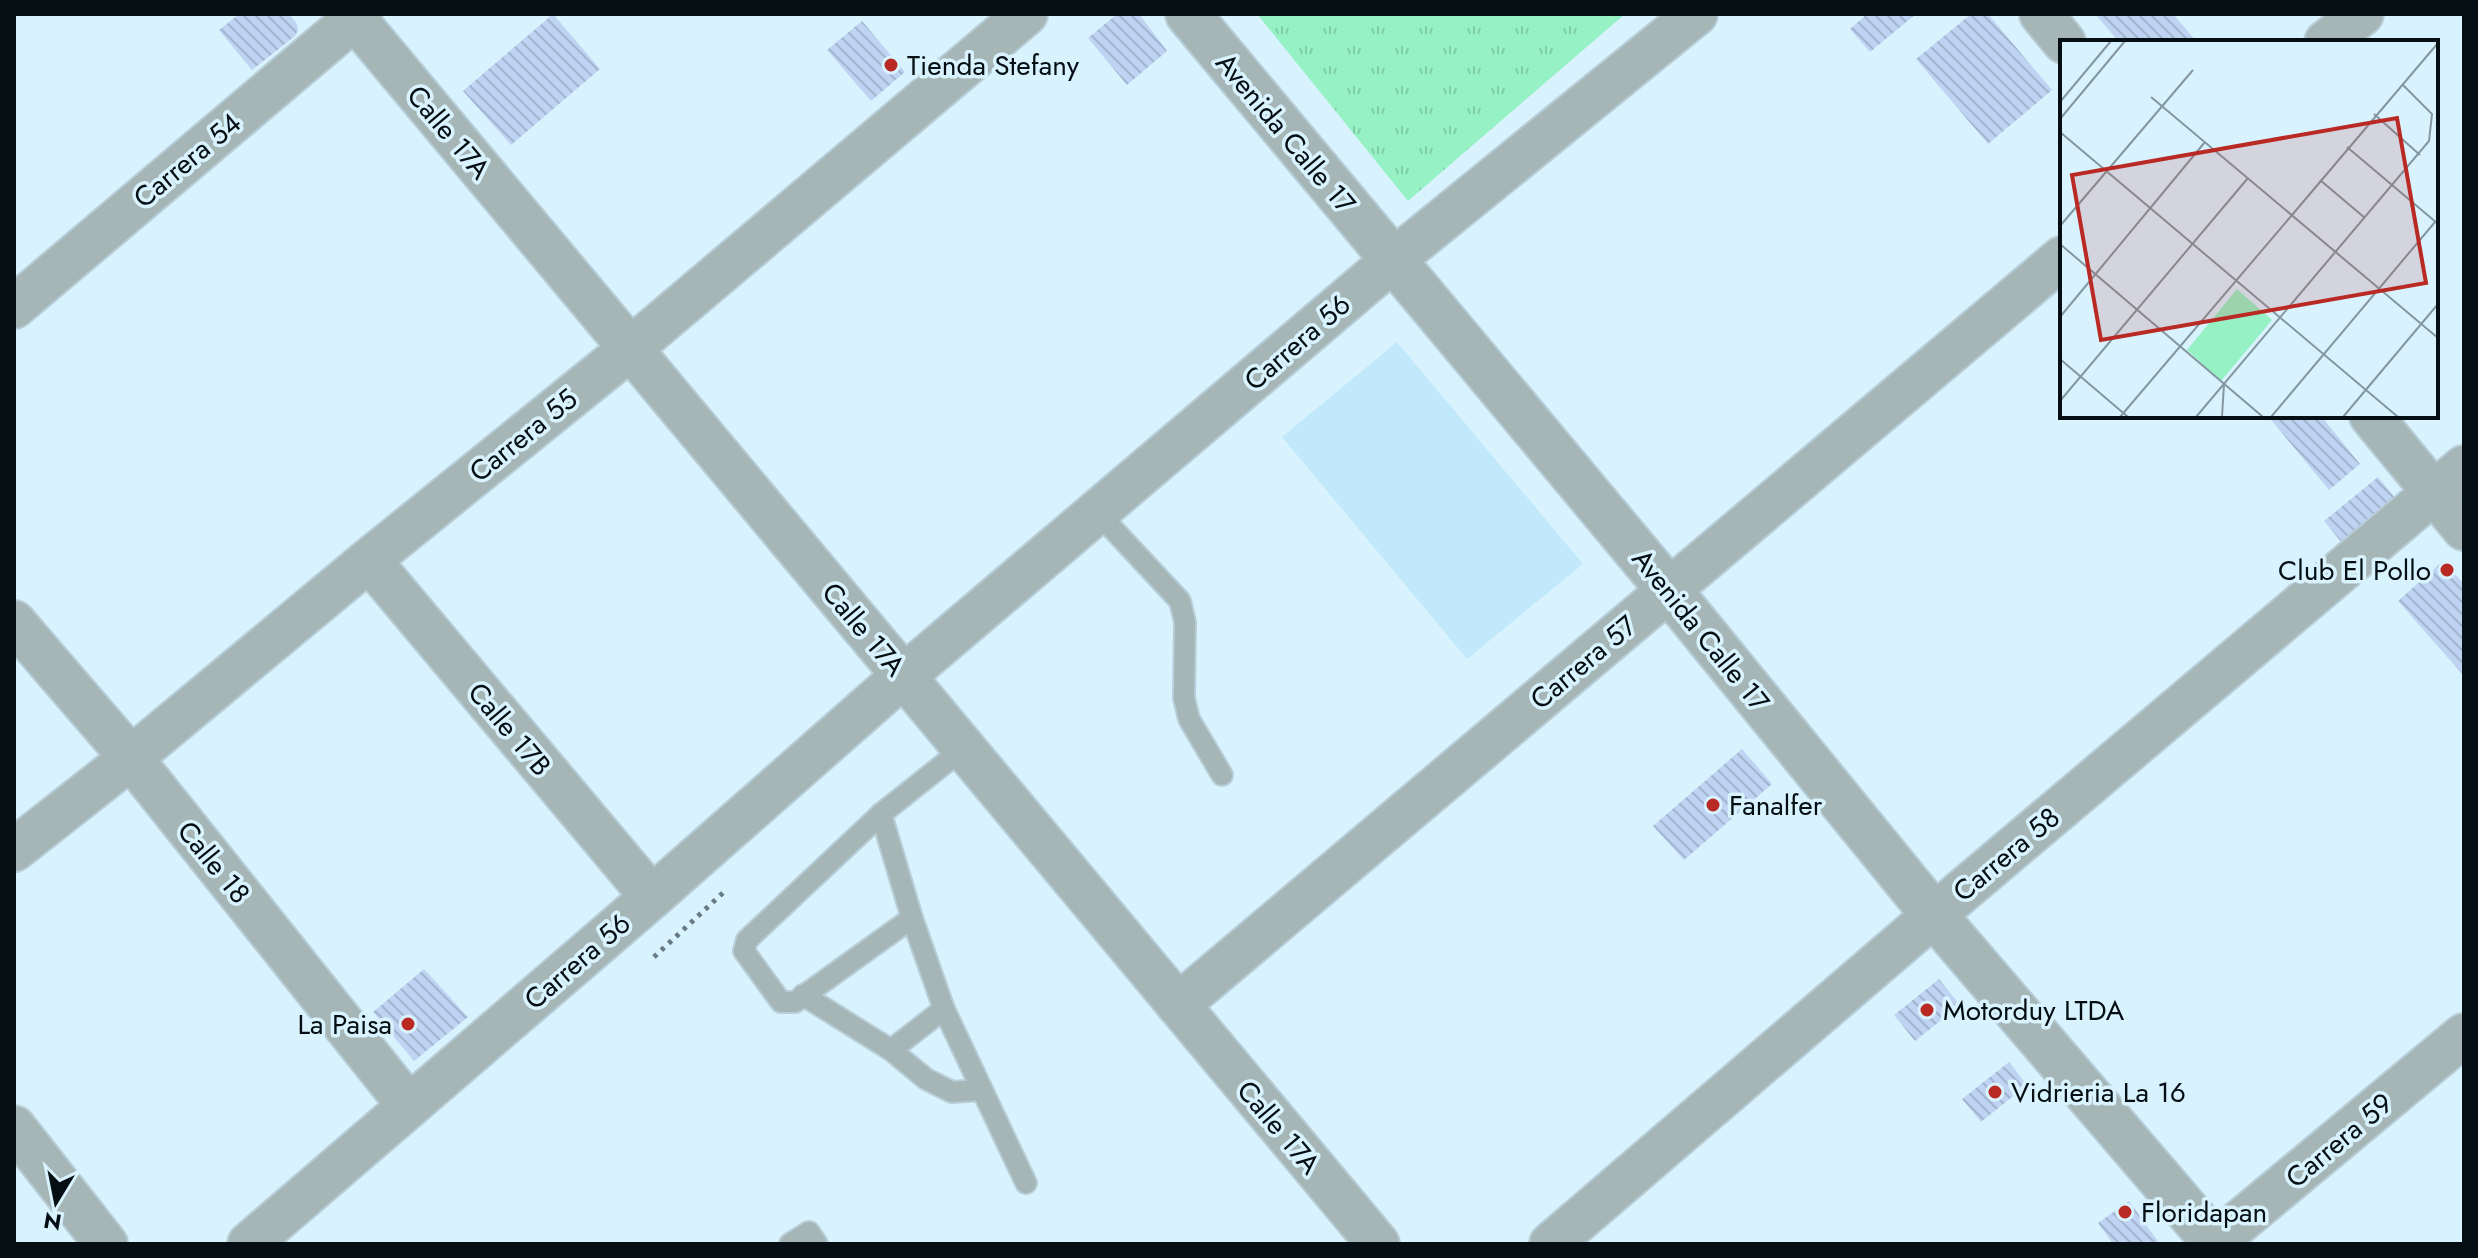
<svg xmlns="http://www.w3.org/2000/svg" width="2478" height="1258" viewBox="0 0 2478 1258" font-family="Jost,sans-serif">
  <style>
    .built { fill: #c1e9fb }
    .park { fill: url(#park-tufts) }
    .building { fill: url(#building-back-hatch) }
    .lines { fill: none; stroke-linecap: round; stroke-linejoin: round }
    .service-casing { stroke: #b7ced8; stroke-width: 24 }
    .minor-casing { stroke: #b7ced8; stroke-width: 46 }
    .tertiary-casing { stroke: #b7ced8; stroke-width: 48 }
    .path { stroke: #687a82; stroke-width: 5; stroke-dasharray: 4 6; stroke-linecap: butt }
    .service { stroke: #a6b5b5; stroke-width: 20 }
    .minor { stroke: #a6b5b5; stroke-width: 42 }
    .tertiary { stroke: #a6b5b5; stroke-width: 44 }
    .poi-dot { fill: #b92a25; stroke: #d9f3fe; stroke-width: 3 }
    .labels { text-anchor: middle; stroke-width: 7; stroke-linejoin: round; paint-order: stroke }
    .poi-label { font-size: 28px; fill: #040e13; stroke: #d9f3fe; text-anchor: start }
    .street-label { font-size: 28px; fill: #040e13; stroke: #d9f3fe }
    .inset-road { fill: none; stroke: #8497a0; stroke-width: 2 }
    .view { fill: #b92a25; fill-opacity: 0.15; stroke: #b92a25; stroke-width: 4 }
    .inset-edge { fill: none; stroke: #040e13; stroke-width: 4 }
  </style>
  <defs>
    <pattern id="park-tufts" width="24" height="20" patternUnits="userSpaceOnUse" patternTransform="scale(2)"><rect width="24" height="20" fill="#96f1c4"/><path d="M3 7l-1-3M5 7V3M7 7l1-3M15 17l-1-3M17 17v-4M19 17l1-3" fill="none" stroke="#80cda8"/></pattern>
    <pattern id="building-back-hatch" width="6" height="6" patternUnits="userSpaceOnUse" patternTransform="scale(2)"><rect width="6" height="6" fill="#bfd3f2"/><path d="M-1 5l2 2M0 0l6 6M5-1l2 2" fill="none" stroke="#a2b4cf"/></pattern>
  </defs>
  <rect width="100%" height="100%" fill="#d9f3fe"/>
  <polygon class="built" points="1397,342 1583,564 1467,659 1282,437"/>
  <polygon class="park" points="1257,14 1625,14 1408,201"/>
  <g class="building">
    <polygon points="239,14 289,14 297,24 298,30 295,36 252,70 219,30"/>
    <polygon points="553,14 600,69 511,145 463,91"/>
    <polygon points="1117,14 1139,14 1167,51 1127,85 1088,38"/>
    <polygon points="1867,14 1916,14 1870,52 1850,29"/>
    <polygon points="1971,14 1988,14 2052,90 1988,144 1916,59"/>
    <polygon points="2095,14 2173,14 2197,42 2119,42"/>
    <polygon points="862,21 905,72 871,101 827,50"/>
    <polygon points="2268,416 2321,416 2360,464 2329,490"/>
    <polygon points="2378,477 2401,505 2347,549 2324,521"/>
    <polygon points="2443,561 2464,584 2464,676 2398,601"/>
    <polygon points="1742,749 1772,784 1684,860 1653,826"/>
    <polygon points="424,969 468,1017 414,1061 373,1012"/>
    <polygon points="1939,979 1960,1005 1915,1041 1894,1015"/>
    <polygon points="2009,1062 2027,1085 1981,1122 1962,1099"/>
    <polygon points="2129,1201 2160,1244 2113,1244 2098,1223"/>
  </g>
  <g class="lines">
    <g class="service-casing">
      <g id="service">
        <polyline points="1098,513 1180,601 1185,622 1184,698 1189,719 1222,775"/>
        <polyline points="881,814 912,918 944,1009 1026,1183"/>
        <polyline points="912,918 795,1002 781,1002 744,951 747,940 881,814 964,748"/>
        <polyline points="803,995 891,1050 926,1079 952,1092 982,1090"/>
        <polyline points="891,1050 944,1009"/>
        <polyline points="790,1244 809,1232 817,1244"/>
      </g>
    </g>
    <g class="minor-casing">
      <g id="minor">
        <polyline points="351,14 1378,1244"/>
        <polyline points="2041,14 2064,42"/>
        <polyline points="2326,42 2362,14"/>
        <polyline points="14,307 360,14"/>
        <polyline points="2371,416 2464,529"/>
        <polyline points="369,560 652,897"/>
        <polyline points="14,622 131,758 409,1106"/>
        <polyline points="904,676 1392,261 1696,14"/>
        <polyline points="14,850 131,758 369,560 630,349 1026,14"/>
        <polyline points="1178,1005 2062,258"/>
        <polyline points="14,1127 106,1244"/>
        <polyline points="249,1244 652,897 903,676"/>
        <polyline points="1551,1244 1934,915 2464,467"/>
        <polyline points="2213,1244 2464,1035"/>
      </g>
    </g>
    <g class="tertiary-casing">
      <polyline id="tertiary" points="1188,14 1668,589 1934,915 2216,1244"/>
    </g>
    <polyline class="path" points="654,957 726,890"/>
    <use href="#service" class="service"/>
    <use href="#minor" class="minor"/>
    <use href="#tertiary" class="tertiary"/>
  </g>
  <g class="poi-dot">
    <circle cx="891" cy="65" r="8"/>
    <circle cx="2447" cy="570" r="8"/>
    <circle cx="1713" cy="805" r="8"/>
    <circle cx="1927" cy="1010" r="8"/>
    <circle cx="408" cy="1024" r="8"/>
    <circle cx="1995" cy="1092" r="8"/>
    <circle cx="2125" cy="1212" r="8"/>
  </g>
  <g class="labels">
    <g class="poi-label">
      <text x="907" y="75">Tienda Stefany</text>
      <text x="2431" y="580" text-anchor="end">Club El Pollo</text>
      <text x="1729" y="815">Fanalfer</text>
      <text x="1943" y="1020">Motorduy LTDA</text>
      <text x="392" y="1034" text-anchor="end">La Paisa</text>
      <text x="2011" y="1102">Vidrieria La 16</text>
      <text x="2141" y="1222">Floridapan</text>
    </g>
    <g class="street-label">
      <text transform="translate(449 132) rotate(50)" y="10">Calle 17A</text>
      <text transform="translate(1286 133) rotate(50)" y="10">Avenida Calle 17</text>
      <text transform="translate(187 160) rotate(-40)" y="10">Carrera 54</text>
      <text transform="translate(1297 342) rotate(-41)" y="10">Carrera 56</text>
      <text transform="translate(523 435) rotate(-39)" y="10">Carrera 55</text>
      <text transform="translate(864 629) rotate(50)" y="10">Calle 17A</text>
      <text transform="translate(1701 630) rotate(51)" y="10">Avenida Calle 17</text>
      <text transform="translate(1583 662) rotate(-40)" y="10">Carrera 57</text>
      <text transform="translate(510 729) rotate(50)" y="10">Calle 17B</text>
      <text transform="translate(2006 854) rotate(-40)" y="10">Carrera 58</text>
      <text transform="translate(214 862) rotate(51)" y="10">Calle 18</text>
      <text transform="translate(577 961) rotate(-41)" y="10">Carrera 56</text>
      <text transform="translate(1279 1127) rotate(50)" y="10">Calle 17A</text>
      <text transform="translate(2339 1140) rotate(-40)" y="10">Carrera 59</text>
    </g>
  </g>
  <g transform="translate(2060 40)">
    <rect width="378" height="378" fill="#d9f3fe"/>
    <path d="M177,249L212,280L161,341L127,310Z" fill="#96f1c4"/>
    <path class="inset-road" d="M91,57L378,298M0,62L51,1M314,74L360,115M0,79L65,1M0,92L338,377M287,107L377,183M260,140L305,178M232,175L378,3M0,186L133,30M0,204L203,377M0,277L145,102M0,319L68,377M0,361L188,138M60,377L232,175M136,377L369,101L372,74L343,45M162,377L164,344M211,377L375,182M283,377L378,264"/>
    <path class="view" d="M337,78L366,243L41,300L12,135Z"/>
    <rect width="378" height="378" class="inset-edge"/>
  </g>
  <rect width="2478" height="1258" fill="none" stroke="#040e13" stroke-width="32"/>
  <g transform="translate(56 1202) rotate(190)" stroke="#d9f3fe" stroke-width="6" paint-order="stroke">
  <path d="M0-6L14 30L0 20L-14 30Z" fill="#040e13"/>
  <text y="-12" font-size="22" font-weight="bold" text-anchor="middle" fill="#040e13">N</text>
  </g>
</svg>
